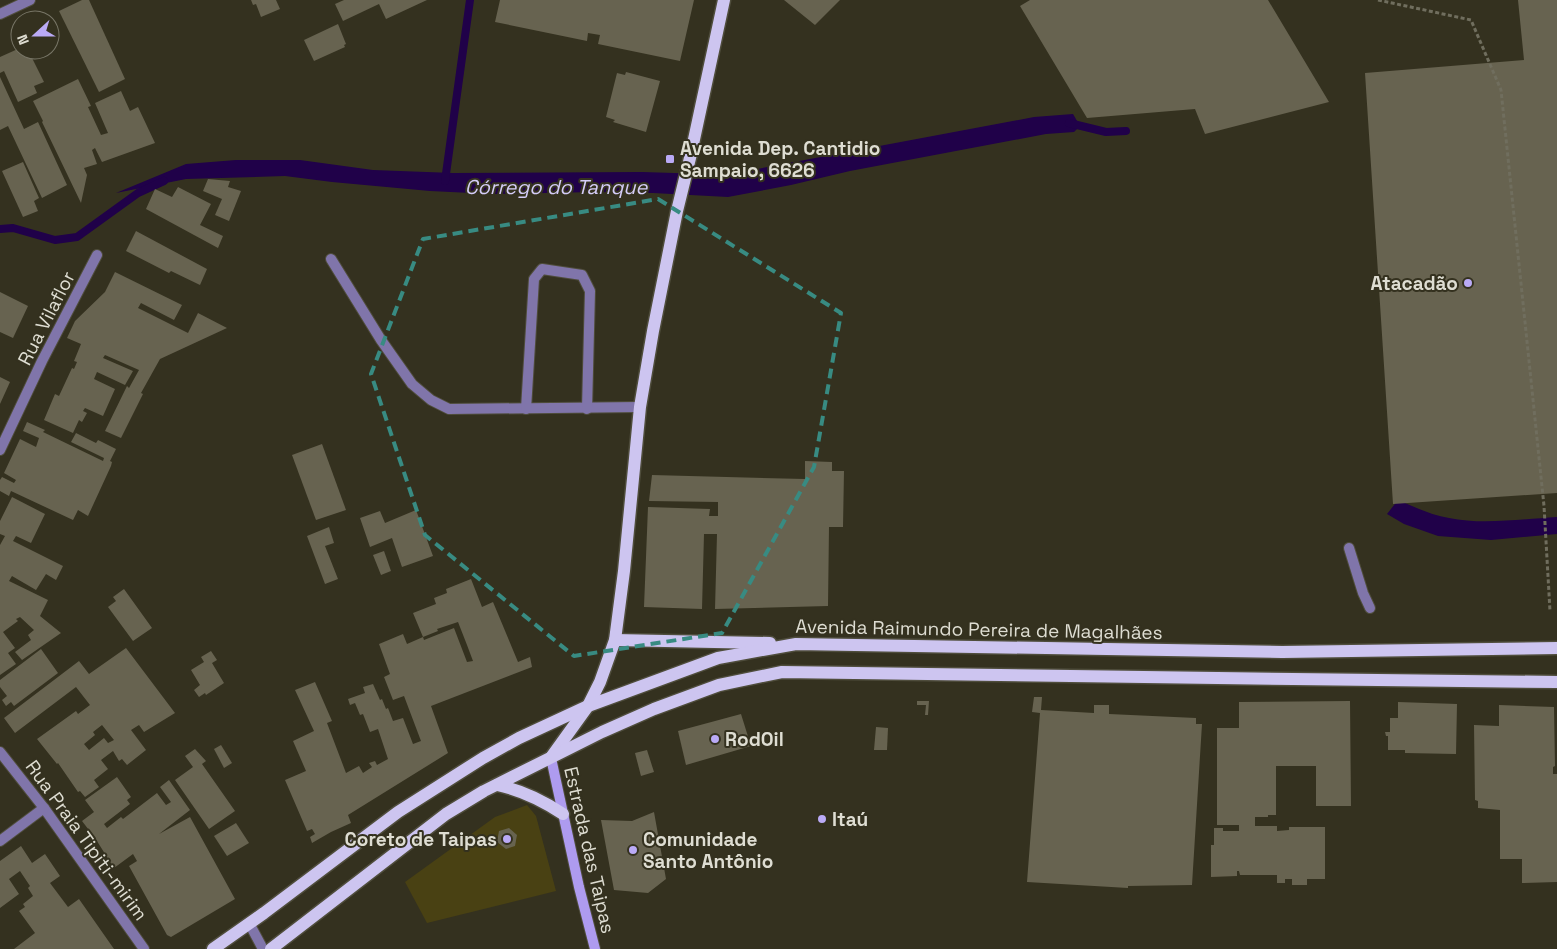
<svg xmlns="http://www.w3.org/2000/svg" width="1557" height="949" viewBox="0 0 1557 949" font-family="'Space Grotesk',sans-serif">
  <style>
    .green { fill: #494113 }
    .water { fill: #200149 }
    .lines { fill: none; stroke-linecap: round; stroke-linejoin: round }
    .stream { stroke: #200149; stroke-width: 8 }
    .building { fill: #676350; fill-rule: evenodd }
    .service-casing { stroke: #4f4d3c; stroke-width: 12 }
    .minor-casing { stroke: #4f4d3c; stroke-width: 12 }
    .secondary-casing { stroke: #4f4d3c; stroke-width: 12 }
    .primary-casing { stroke: #4f4d3c; stroke-width: 15 }
    .path { stroke: #706e5e; stroke-width: 3; stroke-dasharray: 4 2.5; stroke-linecap: butt }
    .service { stroke: #8075aa; stroke-width: 10 }
    .minor { stroke: #8075aa; stroke-width: 10 }
    .secondary { stroke: #ae9bef; stroke-width: 10 }
    .primary { stroke: #cdc5f0; stroke-width: 12 }
    .marked { fill: none; stroke: #388b82; stroke-width: 4; stroke-dasharray: 10 6; stroke-linejoin: round }
    .poi-dot { fill: #baaaf6; stroke: #34311f; stroke-width: 2 }
    .labels { text-anchor: middle; stroke-width: 4; stroke-linejoin: round; paint-order: stroke }
    .poi-label { font-size: 19px; font-weight: bold; fill: #deddd2; stroke: #34311f; text-anchor: start }
    .street-label { font-size: 19px; fill: #deddd2; stroke: #34311f }
    .water-label { font-size: 20px; font-style: italic; fill: #d4ccf7; stroke: #34311f }
  </style>
  <rect width="100%" height="100%" fill="#34311f"/>
  <polygon class="green" points="527,805 536,816 556,891 427,923 405,882 495,817"/>
  <g class="water">
    <polygon points="1073,114 1080,126 1074,132 1046,134 850,171 791,185 728,197 653,193 595,192 492,194 430,191 332,182 285,176 186,179 116,193 186,164 236,160 300,160 373,170 453,173 642,172 706,174 736,173 1034,117"/>
    <path d="M1398,500C1414,507 1431,515 1449,518C1482,525 1523,519 1557,517V534L1491,540L1438,536L1404,524L1387,514Z"/>
  </g>
  <g class="lines">
    <g class="stream">
      <polyline points="1069,123 1106,132 1126,131"/>
      <polyline points="445,181 470,0"/>
      <polyline points="0,229 13,228 55,240 77,237 138,193 164,181"/>
    </g>
  </g>
  <g class="building">
    <polygon points="82,0 89,0 125,79 99,92 59,11"/>
    <polygon points="251,0 276,0 280,9 261,17 256,4 253,5"/>
    <polygon points="344,0 427,0 386,19 379,4 343,21 335,4"/>
    <polygon points="500,0 694,0 680,61 598,44 600,35 588,33 587,41 495,22"/>
    <polygon points="784,0 840,0 815,25"/>
    <polygon points="1030,0 1268,0 1329,102 1205,134 1195,109 1087,118 1020,6"/>
    <polygon points="1518,0 1557,0 1557,493 1393,504 1365,73 1524,60"/>
    <polygon points="338,24 346,44 344,45 345,47 314,61 304,40"/>
    <polygon points="20,48 20,50 28,50 44,82 34,86 37,93 18,102 4,71 0,73 0,57"/>
    <polygon points="626,72 660,81 646,132 613,122 615,120 606,117 617,73 625,75"/>
    <polygon points="0,77 24,129 38,122 67,185 42,198 8,126 0,130"/>
    <polygon points="78,79 91,106 88,107 101,135 108,133 95,103 121,91 130,111 138,107 155,143 102,162 95,148 92,150 97,164 84,168 87,175 81,203 42,122 43,121 33,101"/>
    <polygon points="23,162 39,198 34,201 38,211 23,217 2,171"/>
    <polygon points="208,179 230,181 228,187 241,191 229,221 215,215 222,199 203,191"/>
    <polygon points="178,187 211,204 200,225 223,236 218,248 146,209 155,189 172,197"/>
    <polygon points="136,231 207,269 200,285 171,271 169,273 126,251"/>
    <polygon points="115,272 182,305 174,320 141,303 138,308 188,333 198,313 227,328 160,359 141,393 143,394 121,438 105,431 127,386 129,388 139,370 105,355 103,358 133,371 125,385 97,372 94,379 115,389 103,416 85,408 83,411 87,413 82,422 79,420 73,433 44,420 55,394 59,396 72,368 74,369 77,362 74,361 81,344 67,338 75,321 105,292"/>
    <polygon points="0,292 28,306 13,338 0,332"/>
    <polygon points="0,377 10,382 0,404"/>
    <polygon points="27,422 45,430 43,432 103,461 104,458 71,442 76,433 96,443 98,440 116,449 110,461 112,462 111,466 88,516 78,510 73,520 11,491 9,496 0,491 0,480 2,477 14,483 16,480 4,473 20,439 36,447 39,438 23,431"/>
    <polygon points="322,444 346,510 316,520 292,455"/>
    <polygon points="805,461 832,462 832,471 844,471 843,527 829,527 828,606 715,609 717,534 704,534 702,609 644,607 648,507 710,509 709,516 718,516 718,502 649,501 652,475 805,479"/>
    <polygon points="12,497 45,514 31,543 16,536 13,541 63,566 56,580 46,574 36,590 12,576 9,581 48,600 40,616 61,633 22,660 15,652 31,640 28,635 34,630 20,617 16,619 18,621 3,632 15,648 8,653 16,664 0,675 0,545 5,536 0,534 0,521"/>
    <polygon points="416,510 433,556 402,567 392,538 370,547 360,518 380,511 385,523"/>
    <polygon points="329,527 334,543 325,546 338,579 325,584 307,536"/>
    <polygon points="384,551 391,571 381,575 373,555"/>
    <path d="M471,579L482,607L493,602L518,662L530,657L532,667L431,706L448,753L348,815L351,823L331,832L312,843L310,837L315,834L312,829L307,831L285,780L306,771L293,741L314,731L295,690L315,682L332,721L327,723L346,773L359,766L363,773L372,767L369,763L375,761L377,765L388,759L378,729L370,732L363,714L360,715L355,703L350,705L348,699L365,693L363,687L373,684L380,700L382,699L386,709L388,708L393,721L403,718L413,744L421,741L404,696L393,700L384,677L390,674L379,644L403,634L407,644L423,637L413,613L436,604L434,598L447,593L446,589ZM458,622L467,645L473,661L467,662L454,628L424,640L423,637L438,631L437,629Z"/>
    <polygon points="124,589 152,628 133,641 108,607 116,601 113,597"/>
    <path d="M126,648L175,713L144,732L139,725L131,730L146,750L127,765L122,759L119,761L113,751L101,760L108,769L94,780L99,787L85,797L80,791L78,792L58,763L57,764L37,739L76,711L78,714L90,705L76,687L15,733L4,718L79,661L89,674ZM102,725L114,740L108,743L104,738L89,750L84,744L95,735L93,732Z"/>
    <polygon points="41,649 58,673 14,706 11,702 6,706 2,700 7,696 0,687 0,680"/>
    <polygon points="211,651 217,660 212,663 224,683 206,695 205,693 199,697 194,690 200,685 191,670 204,662 201,657"/>
    <polygon points="1034,697 1042,697 1041,710 1094,713 1094,705 1109,705 1109,714 1196,718 1196,724 1202,724 1192,885 1128,886 1128,888 1027,882 1040,713 1032,712"/>
    <polygon points="917,701 929,701 928,715 925,715 926,705 917,705"/>
    <polygon points="1350,701 1351,806 1316,806 1316,766 1276,766 1276,815 1268,815 1268,817 1255,817 1255,826 1277,826 1277,831 1289,830 1289,827 1325,827 1325,879 1307,879 1307,885 1292,885 1292,879 1285,879 1285,883 1277,883 1277,875 1240,875 1239,871 1237,871 1237,876 1211,877 1211,845 1214,845 1214,828 1223,828 1223,831 1239,831 1239,825 1217,825 1217,728 1239,728 1239,702"/>
    <polygon points="1398,702 1457,704 1456,754 1405,753 1405,750 1388,750 1388,736 1386,736 1385,732 1390,732 1390,718 1398,718"/>
    <polygon points="1499,705 1554,707 1555,766 1553,767 1553,774 1557,774 1557,882 1522,883 1522,859 1500,859 1500,810 1478,808 1478,801 1475,800 1474,725 1499,726"/>
    <polygon points="741,714 751,746 686,765 678,731"/>
    <polygon points="876,727 888,728 887,750 874,750"/>
    <polygon points="221,745 232,763 224,768 214,749"/>
    <polygon points="195,749 206,761 202,764 235,811 209,829 175,780 193,767 185,756"/>
    <polygon points="647,750 654,772 641,776 635,753"/>
    <polygon points="117,777 131,797 127,800 130,804 104,824 107,828 121,817 123,819 157,793 166,805 171,802 160,787 169,780 190,810 159,834 190,817 235,899 171,937 167,935 129,866 137,861 133,854 114,868 95,838 82,821 94,812 85,800"/>
    <polygon points="654,812 666,879 648,893 614,890 601,820 632,821"/>
    <polygon points="236,823 249,843 227,856 214,836"/>
    <polygon points="509,828 517,835 515,846 506,849 497,842 499,831"/>
    <polygon points="21,846 32,863 45,854 60,876 50,883 68,907 79,899 114,949 14,949 35,933 19,911 25,907 23,904 33,896 28,888 30,886 20,871 9,879 19,894 0,908 0,861"/>
  </g>
  <g class="lines">
    <g class="service-casing">
      <g id="service">
        <polyline points="331,259 381,340 412,384 431,400 449,409 640,407"/>
        <polyline points="526,409 534,279 542,269 582,275 590,291 587,409"/>
        <polyline points="1349,548 1363,593 1370,608"/>
      </g>
    </g>
    <g class="minor-casing">
      <g id="minor">
        <polyline points="0,14 30,0"/>
        <polyline points="0,450 42,361 97,255"/>
        <polyline points="0,752 44,808 144,949"/>
        <polyline points="0,841 44,808"/>
        <polyline points="249,923 263,949"/>
      </g>
    </g>
    <g class="secondary-casing">
      <polyline id="secondary" points="551,758 579,887 595,949"/>
    </g>
    <g class="primary-casing">
      <g id="primary">
        <polyline points="615,640 770,643"/>
        <polyline points="552,756 588,706 600,682 615,640 624,571 640,407 653,331 677,211 690,158 724,0"/>
        <path d="M497,785C521,790 542,800 563,814"/>
        <polyline points="213,949 264,913 398,812 483,758 519,738 588,706 718,658 796,644 1282,652 1557,648"/>
        <polyline points="271,949 446,814 484,791 602,732 654,709 719,685 782,672 1293,679 1557,682"/>
      </g>
    </g>
    <polyline class="path" points="1378,0 1471,20 1501,90 1544,506 1550,611"/>
    <use href="#service" class="service"/>
    <use href="#minor" class="minor"/>
    <use href="#secondary" class="secondary"/>
    <use href="#primary" class="primary"/>
  </g>
  <path class="marked" d="M658,199L841,313L814,467L722,633L574,656L425,535L371,374L423,239Z"/>
  <g class="poi-dot">
    <rect x="665" y="154" width="10" height="10" rx="2.5"/>
    <circle cx="1468" cy="283" r="5"/>
    <circle cx="715" cy="739" r="5"/>
    <circle cx="822" cy="819" r="5"/>
    <circle cx="507" cy="839" r="5"/>
    <circle cx="633" cy="850" r="5"/>
  </g>
  <g class="labels">
    <g class="poi-label">
      <text x="680" y="155">Avenida Dep. Cantidio<tspan x="680" dy="22">Sampaio, 6626</tspan></text>
      <text x="1458" y="290" text-anchor="end">Atacadão</text>
      <text x="725" y="746">RodOil</text>
      <text x="832" y="826">Itaú</text>
      <text x="497" y="846" text-anchor="end">Coreto de Taipas</text>
      <text x="643" y="846">Comunidade<tspan x="643" dy="22">Santo Antônio</tspan></text>
    </g>
    <g class="street-label">
      <text transform="translate(46 318) rotate(-63)" y="7">Rua Vilaflor</text>
      <text transform="translate(979 629) rotate(1)" y="7">Avenida Raimundo Pereira de Magalhães</text>
      <text transform="translate(87 840) rotate(54)" y="7">Rua Praia Tipiti-mirim</text>
      <text transform="translate(590 850) rotate(77)" y="7">Estrada das Taipas</text>
    </g>
    <g class="water-label">
      <text x="556" y="194">Córrego do Tanque</text>
    </g>
  </g>
  <g transform="translate(35 35) rotate(249)"><circle r="24" fill="#34311f" stroke="#787667"/>
  <path d="M0-4L9 19L0 12L-9 19Z" fill="#baaaf6"/>
  <text y="-8" font-size="14" font-weight="bold" text-anchor="middle" fill="#deddd2">N</text>
  </g>
</svg>
